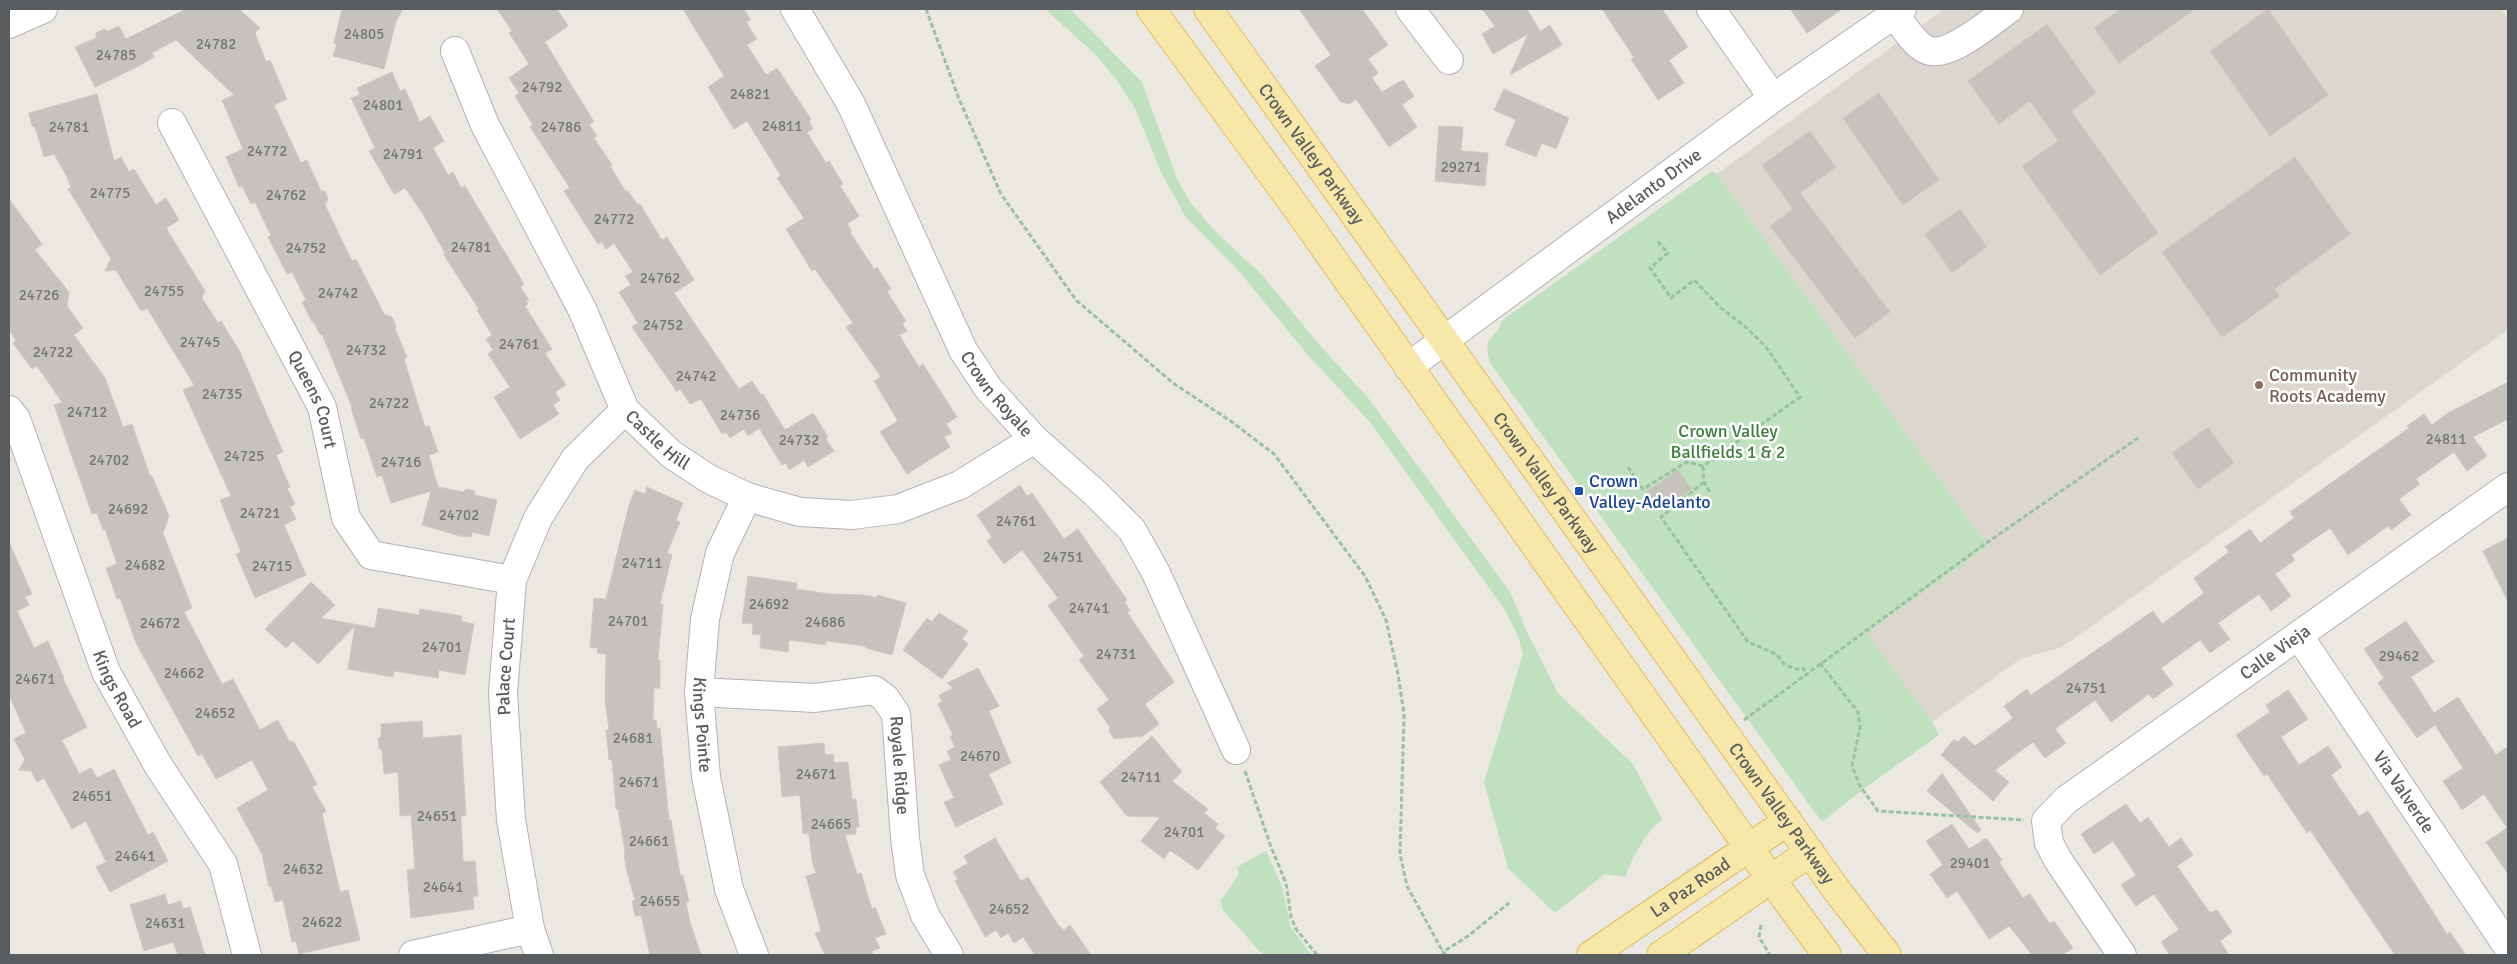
<svg xmlns="http://www.w3.org/2000/svg" width="2517" height="964" viewBox="0 0 2517 964" font-family="Signika,sans-serif">
  <style>
    .education { fill: #dbd7cf }
    .green { fill: #c0e1bf }
    .building { fill: #c6c3be; stroke: #cfcac0 }
    .lines { fill: none; stroke-linecap: round; stroke-linejoin: round }
    .minor-casing { stroke: #b1b3b7; stroke-width: 30 }
    .major-casing { stroke: #e4bb60; stroke-width: 30 }
    .path { stroke: #99c1a3; stroke-width: 3; stroke-dasharray: 5 2.5; stroke-linecap: butt }
    .minor { stroke: #fff; stroke-width: 28 }
    .major { stroke: #f7e8a9; stroke-width: 28 }
    .education-dot { fill: #8d6e63; stroke: #fff; stroke-width: 2 }
    .transit-dot { fill: #1a4fb4; stroke: #fff; stroke-width: 2 }
    .labels { text-anchor: middle; stroke-width: 5; stroke-linejoin: round; paint-order: stroke }
    .number-label { font-size: 15px; fill: #747678 }
    .street-label { font-size: 18px; fill: #595d60; stroke: #fff }
    .education-label { font-size: 18px; fill: #785e54; stroke: #fff; text-anchor: start }
    .park-label { font-size: 18px; fill: #3b7e3c; stroke: #fff }
    .transit-label { font-size: 18px; fill: #164399; stroke: #fff; text-anchor: start }
  </style>
  <rect width="100%" height="100%" fill="#ebe8e1"/>
  <polygon class="education" points="1944,9 2501,9 2508,19 2508,316 2506,331 2099,621 2060,648 2022,658 1932,722 1866,633 1988,546 1717,174"/>
  <g class="green">
    <path d="M1045,9H1070L1142,82L1177,179L1190,202L1214,230L1264,277L1316,341L1369,399L1510,592L1527,632L1558,693L1633,764L1662,819C1643,836 1634,855 1625,877L1605,874L1555,913L1508,868L1484,782L1523,654L1518,636L1505,610L1369,421L1307,354L1238,270L1185,216L1160,170L1135,108L1118,82L1096,55Z"/>
    <path d="M1712,171L1717,174L1988,546L1867,633L1932,722L1939,735L1865,788L1822,822L1490,363C1481,333 1498,340 1501,321Z"/>
    <polygon points="1266,851 1282,886 1291,927 1311,955 1263,955 1222,909 1221,900 1239,874 1237,867"/>
  </g>
  <g class="building">
    <polygon points="186,9 239,9 260,28 255,33 266,62 270,60 287,99 274,105 301,163 307,160 321,191 325,191 328,199 325,205 352,261 356,259 384,314 392,317 396,326 395,329 407,357 404,359 425,427 429,426 438,452 429,455 438,487 463,492 466,489 474,491 475,495 497,500 489,536 472,532 471,537 460,536 422,525 431,491 391,503 382,475 377,477 364,438 361,439 351,408 352,407 322,334 320,335 314,322 312,322 302,302 306,300 292,272 287,274 268,237 271,236 255,202 251,204 242,186 239,187 226,157 243,149 222,100 234,95 176,40 152,53 154,57 137,67 95,87 75,47 96,38 96,33 104,29 108,31 119,26 126,39"/>
    <polygon points="342,9 403,9 396,21 384,69 333,56 337,44 334,43"/>
    <polygon points="497,9 557,9 568,26 545,42 594,122 589,124 597,136 594,138 612,165 610,166 626,192 628,191 638,205 640,204 662,240 667,237 694,280 674,293 739,389 752,381 761,395 763,394 785,430 813,413 828,437 826,439 834,451 808,467 804,460 789,470 786,463 782,465 759,428 748,436 744,429 730,438 726,432 722,434 701,399 690,404 680,389 677,392 632,327 638,323 619,292 631,285 625,276 633,272 614,243 606,249 602,242 598,244 564,191 570,188 530,127 533,125 515,96 519,93 509,78 529,64 509,33 512,31"/>
    <polygon points="683,9 744,9 751,20 746,22 757,39 747,45 766,75 777,68 811,119 809,121 813,129 807,132 826,163 829,161 843,184 840,186 859,216 847,224 852,231 850,232 874,269 877,267 891,289 887,292 906,321 902,324 907,331 899,335 919,367 923,364 957,417 946,424 952,433 944,437 950,447 907,474 880,432 898,421 874,381 881,377 846,327 853,323 815,269 812,271 786,229 804,218 777,178 781,176 747,121 734,129 708,87 724,76"/>
    <polygon points="1299,9 1362,9 1388,45 1368,59 1378,73 1372,78 1382,92 1403,80 1414,96 1402,105 1417,127 1389,147 1356,99 1349,104 1341,102 1315,66 1331,55"/>
    <polygon points="1482,9 1527,9 1540,31 1550,25 1562,45 1510,75 1528,34 1493,54 1482,34 1495,26"/>
    <polygon points="1602,9 1662,9 1688,47 1669,60 1684,83 1658,100 1631,59 1634,57"/>
    <polygon points="1790,9 1842,9 1807,33"/>
    <polygon points="2121,9 2195,9 2119,63 2094,28"/>
    <polygon points="2268,9 2328,95 2270,136 2210,51"/>
    <polygon points="2047,24 2096,93 2071,111 2158,233 2100,275 2022,166 2058,141 2030,101 1999,124 1968,81"/>
    <polygon points="392,72 400,91 405,89 420,122 430,116 444,141 433,148 448,175 453,172 461,188 465,186 524,284 520,287 529,300 526,301 528,304 525,306 552,349 545,353 566,385 555,392 560,400 553,405 559,414 520,439 494,397 510,387 488,354 493,350 486,339 492,335 477,310 479,309 443,254 445,253 423,214 405,188 394,194 369,151 375,148 351,98 360,95 357,88"/>
    <polygon points="1504,89 1569,118 1556,149 1542,143 1536,157 1505,145 1516,120 1494,110"/>
    <polygon points="1879,93 1939,180 1903,205 1843,118"/>
    <polygon points="97,94 114,161 121,157 129,172 134,169 156,205 166,198 179,220 166,228 205,291 202,298 218,323 221,321 240,352 283,452 276,455 290,487 287,488 295,504 290,507 296,519 284,525 306,575 255,598 236,554 241,552 220,500 231,496 183,390 194,385 147,308 141,311 116,270 105,271 111,259 68,189 71,188 67,177 54,154 44,157 35,127 32,126 29,113"/>
    <polygon points="1439,126 1463,127 1461,151 1488,153 1485,186 1435,181"/>
    <polygon points="1810,131 1836,167 1800,193 1890,312 1855,338 1770,226 1793,209 1762,165"/>
    <polygon points="2295,157 2350,234 2275,289 2280,296 2222,337 2162,252"/>
    <polygon points="9,199 42,244 35,250 69,292 67,306 83,328 74,335 105,378 123,427 132,424 150,476 152,476 169,516 163,533 192,608 184,612 222,684 233,679 260,730 278,720 289,741 294,742 317,784 312,787 326,811 322,814 340,892 348,890 360,940 299,954 296,941 292,942 283,900 275,902 271,886 269,887 262,854 237,808 268,790 252,760 216,779 202,754 198,756 136,643 120,598 117,599 106,568 117,564 105,529 103,530 97,513 92,514 54,405 62,402 37,366 32,369 13,343 16,340 9,330"/>
    <polygon points="1960,209 1987,247 1952,273 1925,234"/>
    <polygon points="2508,382 2508,419 2473,437 2487,456 2467,471 2454,452 2416,479 2420,484 2399,499 2411,515 2391,530 2388,526 2348,555 2330,528 2291,555 2295,560 2275,574 2291,596 2271,611 2259,594 2218,623 2230,639 2210,653 2200,640 2161,668 2173,684 2153,699 2149,694 2111,722 2095,700 2055,729 2066,743 2045,758 2033,742 1995,770 2009,782 1993,801 1941,755 1954,739 1958,742 1964,736 1975,746 2013,718 2004,706 2027,689 2031,695 2153,611 2162,624 2204,593 2194,578 2229,552 2225,547 2250,529 2260,543 2294,518 2290,512 2409,428 2407,426 2424,414 2432,425 2448,413"/>
    <polygon points="2208,427 2234,463 2198,489 2172,453"/>
    <polygon points="1678,470 1692,489 1659,512 1646,492"/>
    <polygon points="1020,485 1027,496 1032,493 1064,539 1078,529 1127,600 1124,602 1130,610 1127,612 1174,682 1145,704 1159,724 1143,736 1114,739 1109,731 1110,727 1097,709 1109,700 1079,660 1084,656 1048,606 1058,598 1022,550 1004,564 987,541 992,537 977,515"/>
    <polygon points="647,487 683,503 676,520 680,522 667,553 672,555 660,604 663,604 658,660 660,660 660,688 654,688 653,720 656,720 657,729 660,728 669,820 671,820 680,875 683,875 689,902 686,903 690,922 701,955 650,955 641,915 635,916 632,901 635,900 626,868 624,852 625,852 618,809 616,809 612,760 609,760 606,730 609,730 605,699 606,654 597,653 598,648 590,647 594,598 606,599 629,505 635,490 645,494"/>
    <polygon points="2508,538 2508,602 2483,551"/>
    <polygon points="9,542 32,594 25,597 29,605 17,611 34,648 48,641 64,678 63,679 87,727 62,740 79,774 91,768 97,778 114,769 148,835 153,832 168,861 110,892 96,867 106,862 86,821 72,829 44,778 37,782 31,771 19,770 25,760 14,739 26,733 9,695"/>
    <polygon points="748,576 797,583 796,589 830,594 864,595 877,598 877,595 906,603 892,655 866,648 866,646 826,641 826,645 789,640 788,652 760,648 761,635 752,634 753,624 742,623"/>
    <polygon points="311,582 335,605 321,618 375,628 378,608 419,615 420,609 462,616 461,621 474,624 465,675 439,670 438,678 394,671 393,677 348,669 355,626 318,664 293,641 286,648 265,629"/>
    <polygon points="939,613 968,631 962,639 968,644 942,679 903,650 927,618 932,622"/>
    <polygon points="2406,621 2434,662 2411,677 2434,713 2458,697 2496,755 2508,746 2508,874 2486,842 2507,828 2484,794 2462,810 2443,781 2463,768 2435,725 2417,738 2378,683 2384,678 2364,649"/>
    <polygon points="978,668 999,706 989,711 1011,763 989,774 1003,804 956,827 944,802 954,798 939,765 951,760 947,751 955,747 950,737 953,735 938,704 942,702 939,695 953,688 947,683"/>
    <polygon points="2288,690 2308,719 2281,737 2299,765 2328,746 2342,767 2331,775 2359,816 2368,811 2447,934 2450,932 2466,955 2395,955 2310,830 2307,833 2267,774 2264,776 2236,735 2270,712 2266,705"/>
    <polygon points="422,721 423,738 461,735 466,816 461,816 463,862 475,861 478,896 473,896 474,909 411,918 407,870 415,869 411,815 400,816 398,772 384,774 382,750 379,748 378,739 381,736 381,724"/>
    <polygon points="1152,736 1182,772 1172,781 1208,809 1204,813 1218,824 1215,828 1225,836 1198,870 1170,850 1164,859 1141,841 1160,817 1127,816 1100,782"/>
    <polygon points="824,743 825,755 833,754 834,763 848,762 852,799 856,799 859,827 856,827 856,834 845,835 857,874 861,873 872,909 875,907 886,934 875,938 880,948 872,951 873,955 825,955 815,933 821,931 806,876 816,873 812,860 809,834 803,833 800,795 782,797 778,747"/>
    <polygon points="1942,773 1981,830 1977,833 1927,791"/>
    <polygon points="2126,804 2140,823 2148,817 2169,847 2181,838 2193,855 2177,866 2210,913 2217,910 2232,932 2220,941 2229,955 2170,955 2161,942 2179,930 2154,894 2136,906 2121,885 2136,875 2113,841 2094,854 2081,834"/>
    <polygon points="1952,824 1969,849 1986,838 2002,860 1999,862 2023,898 2030,894 2050,924 2054,921 2073,948 2062,955 2032,955 2009,926 1989,939 1957,891 1947,898 1930,874 1943,865 1926,841"/>
    <polygon points="995,838 1021,881 1028,877 1058,925 1064,930 1070,925 1091,955 1035,955 1023,937 1014,943 1008,933 1001,938 996,930 985,937 955,881 958,879 953,872 968,863 964,856"/>
    <polygon points="165,894 168,905 181,901 183,909 190,907 205,955 178,955 173,942 144,951 130,905"/>
  </g>
  <g class="lines">
    <g class="minor-casing">
      <g id="minor">
        <path id="s1" d="M795,9L851,104L963,350L988,388L1034,439L1095,493L1132,530L1156,573L1236,750"/>
        <polyline points="1410,9 1449,60"/>
        <polyline points="1711,9 1773,98"/>
        <path d="M1894,14C1903,25 1913,43 1925,49C1947,61 1990,22 2009,9"/>
        <polyline points="9,24 43,9"/>
        <path id="s2" d="M455,51L485,125L582,309L625,410L671,454L709,479L747,497L800,512L852,515L898,509L960,485L1034,439"/>
        <path id="s3" d="M172,123L322,407L346,518L371,555L512,580"/>
        <path id="s4" d="M1408,367L1773,98L1902,9"/>
        <path id="s5" d="M9,410L16,419L106,672L158,765L223,864L247,955"/>
        <path id="s6" d="M747,497L720,553L705,619L699,692L706,777L729,889L754,955"/>
        <path id="s7" d="M2299,636L2508,947"/>
        <path id="s8" d="M699,692L815,698L874,690L885,698L896,714L905,838L910,875L925,915L949,955"/>
        <polyline points="413,955 530,929"/>
        <path id="s9" d="M539,955L530,929L511,820L503,693L512,580L538,518L575,459L625,410"/>
        <path id="s10" d="M2122,955L2058,860L2049,843L2046,821L2066,800L2508,487"/>
      </g>
    </g>
    <g class="major-casing">
      <g id="major">
        <polyline points="1151,9 1298,210 1771,879 1827,955"/>
        <path id="s11" d="M1208,9L1835,888L1887,955"/>
        <path id="s12" d="M1591,955L1788,821"/>
        <polyline points="1661,955 1810,852"/>
      </g>
    </g>
    <g class="path">
      <polyline points="926,9 959,99 1001,194 1076,300 1173,383 1232,422 1274,454 1365,576 1386,620 1398,674 1404,714 1400,854 1407,886 1443,952"/>
      <polyline points="1679,456 1687,462"/>
      <polyline points="1703,466 1704,482 1710,492"/>
      <polyline points="1628,467 1643,489 1687,462 1703,466 1800,397 1766,347 1747,328 1721,308 1694,280 1671,298 1650,268 1668,253 1657,241"/>
      <polyline points="1704,482 1661,517 1748,642 1776,654 1784,664 1795,669 1803,668 1806,673"/>
      <polyline points="1820,663 1858,712 1860,728 1852,766 1860,786 1878,811 2024,820"/>
      <polyline points="1744,720 1982,546 2138,438"/>
      <polyline points="1245,771 1271,847 1286,883 1291,917 1296,929 1317,955"/>
      <polyline points="1761,925 1759,937 1770,955"/>
      <polyline points="1446,955 1443,952 1468,936 1509,903"/>
    </g>
    <use href="#minor" class="minor"/>
    <use href="#major" class="major"/>
  </g>
  <circle class="education-dot" cx="2259" cy="385" r="5"/>
  <rect class="transit-dot" x="1574" y="486" width="10" height="10" rx="2.5"/>
  <g class="labels">
    <g class="number-label">
      <text x="364" y="39">24805</text>
      <text x="216" y="49">24782</text>
      <text x="116" y="60">24785</text>
      <text x="542" y="92">24792</text>
      <text x="750" y="99">24821</text>
      <text x="383" y="110">24801</text>
      <text x="782" y="131">24811</text>
      <text x="69" y="132">24781</text>
      <text x="561" y="132">24786</text>
      <text x="267" y="156">24772</text>
      <text x="403" y="159">24791</text>
      <text x="1461" y="172">29271</text>
      <text x="110" y="198">24775</text>
      <text x="286" y="200">24762</text>
      <text x="614" y="224">24772</text>
      <text x="471" y="252">24781</text>
      <text x="306" y="253">24752</text>
      <text x="660" y="283">24762</text>
      <text x="164" y="296">24755</text>
      <text x="338" y="298">24742</text>
      <text x="39" y="300">24726</text>
      <text x="663" y="330">24752</text>
      <text x="200" y="347">24745</text>
      <text x="519" y="349">24761</text>
      <text x="366" y="355">24732</text>
      <text x="53" y="357">24722</text>
      <text x="696" y="381">24742</text>
      <text x="222" y="399">24735</text>
      <text x="389" y="408">24722</text>
      <text x="87" y="417">24712</text>
      <text x="740" y="420">24736</text>
      <text x="2446" y="444">24811</text>
      <text x="799" y="445">24732</text>
      <text x="244" y="461">24725</text>
      <text x="109" y="465">24702</text>
      <text x="401" y="467">24716</text>
      <text x="128" y="514">24692</text>
      <text x="260" y="518">24721</text>
      <text x="459" y="520">24702</text>
      <text x="1016" y="526">24761</text>
      <text x="1063" y="562">24751</text>
      <text x="642" y="568">24711</text>
      <text x="145" y="570">24682</text>
      <text x="272" y="571">24715</text>
      <text x="769" y="609">24692</text>
      <text x="1089" y="613">24741</text>
      <text x="628" y="626">24701</text>
      <text x="825" y="627">24686</text>
      <text x="160" y="628">24672</text>
      <text x="442" y="652">24701</text>
      <text x="1116" y="659">24731</text>
      <text x="2399" y="661">29462</text>
      <text x="184" y="678">24662</text>
      <text x="35" y="684">24671</text>
      <text x="2086" y="693">24751</text>
      <text x="215" y="718">24652</text>
      <text x="633" y="743">24681</text>
      <text x="980" y="761">24670</text>
      <text x="816" y="779">24671</text>
      <text x="1141" y="782">24711</text>
      <text x="639" y="787">24671</text>
      <text x="92" y="801">24651</text>
      <text x="437" y="821">24651</text>
      <text x="831" y="829">24665</text>
      <text x="1184" y="837">24701</text>
      <text x="649" y="846">24661</text>
      <text x="135" y="861">24641</text>
      <text x="1970" y="868">29401</text>
      <text x="303" y="874">24632</text>
      <text x="443" y="892">24641</text>
      <text x="660" y="906">24655</text>
      <text x="1009" y="914">24652</text>
      <text x="322" y="927">24622</text>
      <text x="165" y="928">24631</text>
    </g>
    <g class="street-label">
      <text dy="6" stroke="none"><textPath href="#s11" startOffset="178">Crown Valley Parkway</textPath></text>
      <text dy="6" stroke="none"><textPath href="#s4" startOffset="305">Adelanto Drive</textPath></text>
      <text dy="6" stroke="none"><textPath href="#s1" startOffset="436">Crown Royale</textPath></text>
      <text dy="6" stroke="none"><textPath href="#s3" startOffset="311">Queens Court</textPath></text>
      <text dy="6" stroke="none"><textPath href="#s2" startOffset="442">Castle Hill</textPath></text>
      <text dy="6" stroke="none"><textPath href="#s11" startOffset="582">Crown Valley Parkway</textPath></text>
      <text dy="6" stroke="none"><textPath href="#s10" startOffset="441">Calle Vieja</textPath></text>
      <text dy="6" stroke="none"><textPath href="#s9" startOffset="292">Palace Court</textPath></text>
      <text dy="6" stroke="none"><textPath href="#s5" startOffset="300">Kings Road</textPath></text>
      <text dy="6" stroke="none"><textPath href="#s6" startOffset="236">Kings Pointe</textPath></text>
      <text dy="6" stroke="none"><textPath href="#s8" startOffset="260">Royale Ridge</textPath></text>
      <text dy="6" stroke="none"><textPath href="#s7" startOffset="188">Via Valverde</textPath></text>
      <text dy="6" stroke="none"><textPath href="#s11" startOffset="988">Crown Valley Parkway</textPath></text>
      <text dy="6" stroke="none"><textPath href="#s12" startOffset="120">La Paz Road</textPath></text>
    </g>
    <g class="education-label">
      <text x="2269" y="381">Community<tspan x="2269" dy="21">Roots Academy</tspan></text>
    </g>
    <g class="park-label">
      <text x="1728" y="437">Crown Valley<tspan x="1728" dy="21">Ballfields 1 &amp; 2</tspan></text>
    </g>
    <g class="transit-label">
      <text x="1589" y="487">Crown<tspan x="1589" dy="21">Valley-Adelanto</tspan></text>
    </g>
  </g>
  <rect width="2517" height="964" fill="none" stroke="#595d60" stroke-width="20"/>
</svg>
